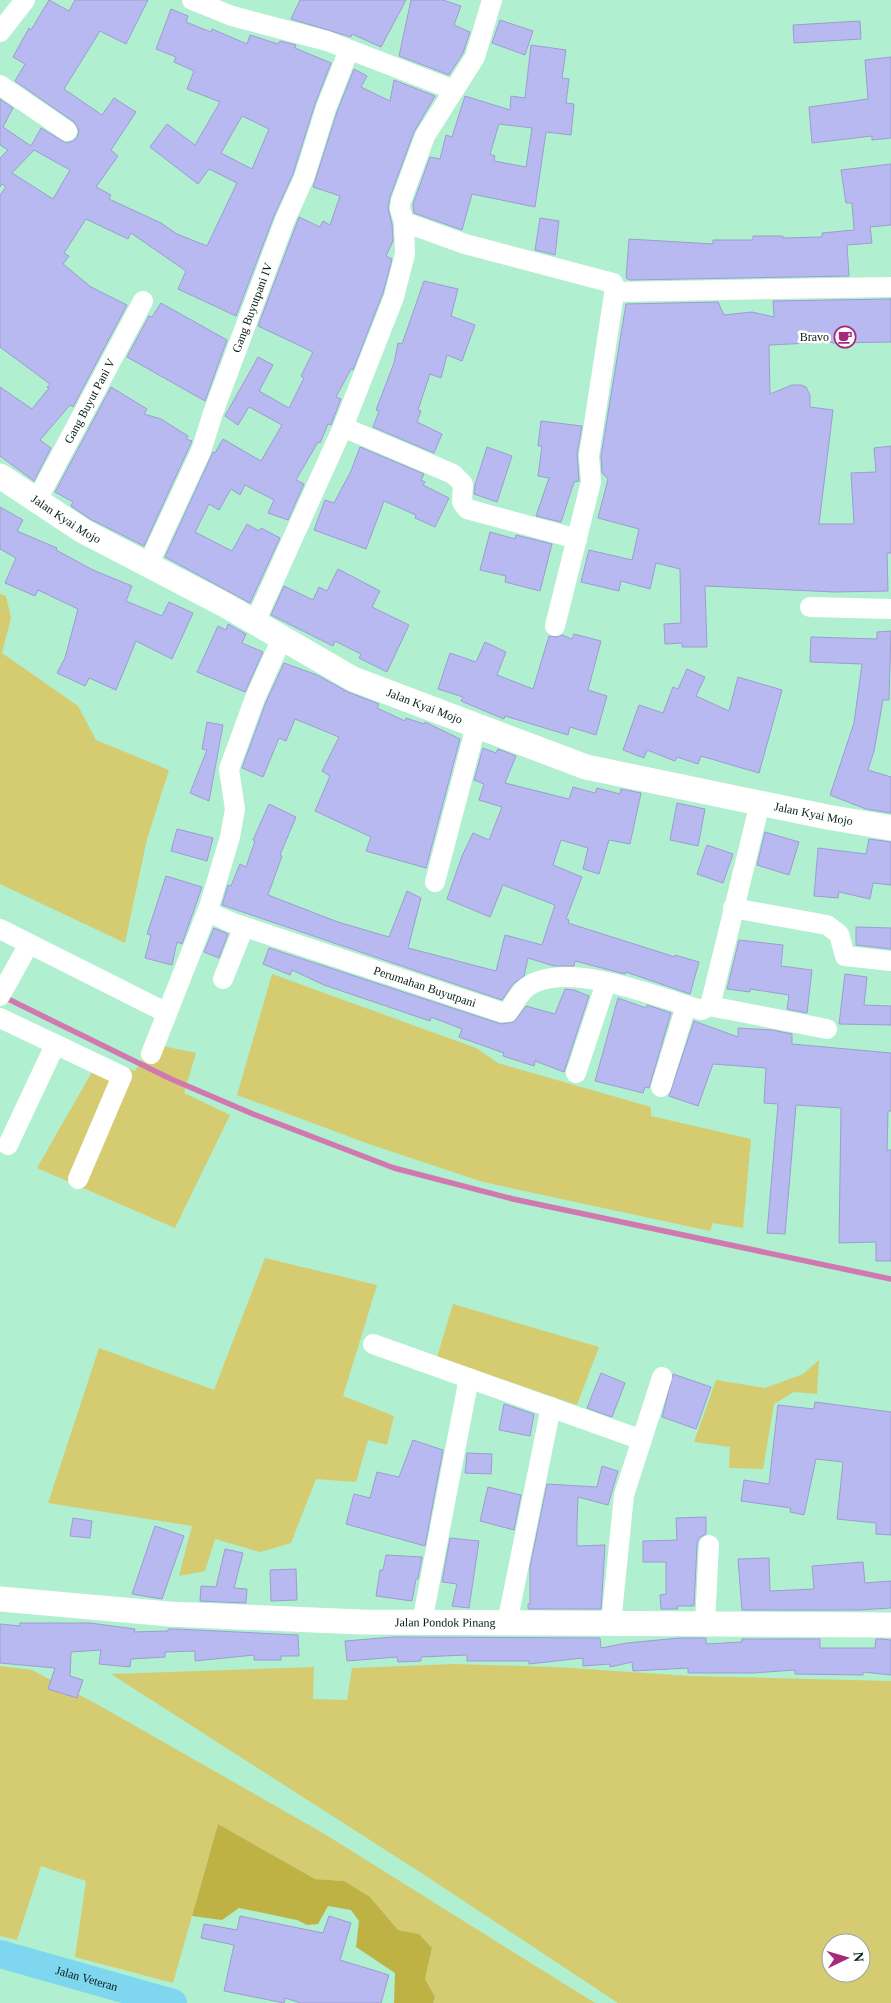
<svg xmlns="http://www.w3.org/2000/svg" width="891" height="2003" viewBox="0 0 891 2003" font-family="'Times New Roman',serif">
  <style>
    .green { fill: #d5cc72; fill-rule: evenodd }
    .forest { fill: #beb244 }
    .lines { fill: none; stroke-linecap: round; stroke-linejoin: round }
    .stream { stroke: #d278b0; stroke-width: 5.5 }
    .building { fill: #b8b9f0; stroke: #9c9dd1; fill-rule: evenodd }
    .minor { stroke: #fff; stroke-width: 20 }
    .tertiary { stroke: #fff; stroke-width: 25 }
    .primary { stroke: #7fd6ef; stroke-width: 28 }
    .labels { text-anchor: middle; stroke-width: 5; stroke-linejoin: round; paint-order: stroke }
    .street-label { font-size: 12px; fill: #041e13; stroke: #fff }
    .poi-label { font-size: 12px; fill: #041e13; stroke: #fff; text-anchor: end }
  </style>
  <rect width="100%" height="100%" fill="#b0efd0"/>
  <g class="green">
    <polygon points="0,594 6,596 11,618 2,653 78,706 96,740 169,770 147,839 125,943 0,884"/>
    <polygon points="272,974 476,1048 498,1063 651,1107 651,1116 751,1139 743,1228 713,1223 710,1231 483,1182 366,1143 237,1095"/>
    <polygon points="153,1044 196,1053 184,1093 230,1115 175,1228 37,1168 100,1058 135,1071"/>
    <polygon points="265,1258 377,1285 343,1396 394,1416 387,1445 368,1440 356,1482 316,1479 291,1543 260,1552 215,1539 205,1571 179,1576 192,1526 48,1503 99,1348 214,1390"/>
    <polygon points="453,1304 599,1347 577,1405 437,1357"/>
    <polygon points="819,1360 817,1394 794,1392 774,1404 763,1469 729,1468 730,1447 694,1442 716,1380 765,1388 803,1374"/>
    <path d="M454,1664L556,1667L691,1676L891,1681V2003H618L426,1876L111,1674L314,1667L313,1699L347,1700L352,1668ZM831,1943H861V1973H831Z"/>
    <polygon points="0,1666 32,1670 102,1707 323,1833 595,2003 433,2003 435,1997 425,1979 432,1948 419,1934 398,1930 370,1897 344,1881 315,1879 218,1824 173,1983 75,1957 86,1881 41,1866 17,1940 0,1936"/>
  </g>
  <polygon class="forest" points="218,1824 315,1879 344,1881 370,1897 398,1930 419,1934 432,1948 425,1979 435,1997 433,2003 394,2003 395,1973 356,1947 359,1921 351,1910 328,1906 318,1924 307,1925 297,1920 239,1908 222,1920 192,1916"/>
  <g class="lines">
    <polyline class="stream" points="4,997 171,1079 253,1114 394,1168 513,1199 891,1279"/>
  </g>
  <g class="building">
    <path d="M49,0L69,11L75,0H148L126,44L100,31L64,89L102,115L114,98L136,112L111,150L118,156L96,187L111,195L109,199L161,223L177,234L207,246L237,183L209,169L198,184L150,147L167,124L195,145L220,102L187,89L194,71L174,62L176,57L156,49L171,9L188,16L186,22L211,32L212,29L247,44L250,35L278,44L280,41L296,45L295,48L331,63L315,104L293,174L274,216L236,316L178,289L186,271L131,233L128,239L86,219L64,253L69,256L63,264L91,287L127,305L73,407L70,405L40,440L51,448L34,481L0,456V387L32,409L49,388L47,387L50,384L0,347V195L6,187L2,184L0,187V158L8,150L0,145V99L13,108L3,127L31,146L41,128L66,143L73,141L77,137L79,131L74,122L15,81L25,64L13,57L29,28L31,30ZM242,116L269,129L252,169L221,153ZM34,150L70,170L53,199L12,173Z"/>
    <polygon points="300,0 406,0 381,47 352,34 351,37 291,19"/>
    <polygon points="411,0 443,0 461,6 454,25 470,32 463,53 449,75 399,56"/>
    <polygon points="500,20 533,31 525,55 492,43"/>
    <polygon points="860,21 861,39 794,43 793,25"/>
    <path d="M531,45L566,50L562,78L569,79L566,103L574,104L571,135L546,132L535,207L472,194L462,230L414,213L413,204L430,157L440,159L446,135L452,137L465,96L510,110L511,96L525,98ZM499,124L532,128L526,167L494,161L495,156L490,154Z"/>
    <polygon points="891,57 891,138 872,140 872,136 812,143 809,107 868,99 865,60"/>
    <polygon points="354,69 367,76 361,87 390,101 394,80 435,96 414,132 390,197 388,208 392,224 393,241 386,256 392,259 383,293 353,370 351,369 336,397 341,399 331,425 328,424 320,443 318,442 296,480 304,484 288,520 268,513 274,500 245,485 240,495 231,489 219,510 209,504 195,532 232,551 247,524 259,531 261,528 280,538 250,603 165,557 213,452 215,453 223,439 261,461 282,425 249,407 238,425 225,416 258,357 273,365 259,391 289,408 304,378 301,376 313,352 258,326 299,217 320,227 323,221 330,225 340,196 313,187 337,112"/>
    <polygon points="891,164 891,225 870,227 872,243 847,245 849,276 630,280 626,278 629,239 713,244 713,240 753,240 753,236 783,236 783,238 822,237 822,233 854,230 852,203 846,203 841,170"/>
    <polygon points="540,218 559,221 555,255 535,250"/>
    <polygon points="424,281 458,289 451,316 475,325 462,361 447,355 441,378 430,374 418,410 421,411 417,422 442,434 434,453 373,427 379,411 376,410 394,363 398,343 402,344"/>
    <polygon points="891,299 891,342 832,343 832,342 769,345 770,394 792,385 801,385 806,387 810,395 810,407 833,410 819,524 854,524 851,473 876,472 874,448 891,446 891,553 887,553 888,591 835,592 705,586 707,647 682,647 682,643 665,644 664,624 681,623 680,569 656,563 650,589 621,581 619,591 581,582 589,550 632,560 639,529 598,518 608,479 602,473 601,456 626,304 718,302 724,315 752,312 774,317 773,301"/>
    <polygon points="161,303 227,340 205,401 127,357 149,316 152,317"/>
    <polygon points="111,387 147,409 144,414 161,419 188,436 186,439 192,441 144,546 90,519 71,506 73,502 55,492"/>
    <polygon points="541,421 582,426 577,454 579,481 574,482 561,522 536,516 549,478 538,476 542,446 538,446"/>
    <polygon points="360,447 424,474 421,480 425,482 423,485 449,498 435,527 415,518 416,515 384,501 366,549 314,530 325,500 334,503 351,471"/>
    <polygon points="487,447 512,456 497,502 474,494 475,485"/>
    <polygon points="0,507 23,520 17,531 57,548 56,550 93,570 132,586 126,601 162,616 169,602 193,613 172,659 136,641 116,690 89,678 85,686 57,673 65,658 78,609 38,590 35,596 5,583 16,558 0,549"/>
    <polygon points="490,532 515,539 516,535 552,544 540,591 505,582 506,576 480,570"/>
    <polygon points="338,569 380,591 372,607 409,625 387,672 359,658 361,654 335,641 333,646 271,615 284,586 313,600 319,587 327,591"/>
    <polygon points="228,624 246,634 242,643 263,652 245,692 197,672 218,626 226,630"/>
    <polygon points="891,631 889,700 883,700 874,751 868,770 891,777 891,813 866,809 830,795 854,723 862,664 810,662 811,637 877,639 877,632"/>
    <polygon points="574,634 601,641 588,690 607,696 596,735 570,727 568,735 505,716 504,719 461,701 463,697 438,689 450,653 476,662 485,642 506,652 497,675 533,689 549,636 558,637 562,635 572,639"/>
    <polygon points="284,663 317,675 348,692 379,704 377,708 405,721 406,718 424,724 425,722 460,739 426,868 366,851 371,837 315,811 330,776 322,771 339,737 295,719 286,741 279,738 263,777 242,768 266,702"/>
    <polygon points="687,669 705,677 696,696 729,711 738,677 782,690 759,773 701,756 698,764 677,757 675,761 647,750 644,758 623,750 639,705 663,713 673,687 678,689"/>
    <polygon points="207,722 223,725 209,801 190,793 207,750 202,749"/>
    <polygon points="483,748 496,753 498,749 516,756 505,783 569,799 573,787 595,793 597,788 620,794 621,789 641,793 630,844 609,840 599,874 583,869 588,848 561,840 553,865 582,877 566,919 569,920 568,923 675,957 675,955 699,962 690,994 626,972 625,974 575,961 574,966 554,966 528,958 524,976 513,984 502,1000 222,905 228,885 231,886 240,864 246,867 255,841 253,840 269,804 296,817 280,855 282,856 268,895 338,922 389,937 407,891 421,898 408,948 496,971 505,935 542,945 555,905 503,885 490,917 447,899 462,856 473,833 489,840 502,807 479,800 484,784 474,780"/>
    <polygon points="677,803 705,809 698,846 670,840"/>
    <polygon points="177,829 213,838 207,861 171,851"/>
    <polygon points="765,832 799,842 789,875 757,865"/>
    <polygon points="869,839 891,842 891,885 873,883 870,899 839,892 838,898 814,896 818,848 866,854"/>
    <polygon points="707,845 733,854 723,883 697,874"/>
    <polygon points="166,876 202,887 182,944 177,942 172,965 145,958 151,935 147,934"/>
    <polygon points="856,927 891,928 891,949 856,945"/>
    <polygon points="214,928 228,934 219,958 204,952"/>
    <polygon points="739,940 783,945 781,966 812,970 807,1013 787,1009 789,995 750,989 750,992 727,989"/>
    <polygon points="269,948 501,1024 514,1022 526,1006 555,1014 565,989 574,990 589,996 564,1072 535,1061 534,1066 503,1056 504,1053 459,1037 462,1029 431,1017 430,1021 324,985 292,970 290,975 263,964"/>
    <polygon points="845,974 867,977 864,1005 891,1006 891,1025 839,1024"/>
    <polygon points="618,998 646,1008 647,1005 671,1013 649,1088 645,1087 643,1093 595,1081"/>
    <polygon points="694,1021 738,1037 738,1028 772,1030 792,1034 792,1044 891,1053 891,1111 888,1111 887,1150 891,1150 891,1261 876,1261 876,1242 839,1243 841,1108 796,1105 785,1234 767,1233 778,1104 764,1103 766,1068 713,1064 698,1106 669,1096"/>
    <polygon points="601,1373 625,1383 612,1417 587,1408"/>
    <polygon points="673,1374 711,1387 696,1429 662,1417"/>
    <polygon points="815,1402 891,1412 891,1535 876,1534 876,1523 837,1519 843,1462 816,1459 804,1515 790,1512 791,1508 741,1501 744,1480 769,1484 778,1405 814,1409"/>
    <polygon points="504,1404 534,1414 530,1436 499,1430"/>
    <polygon points="413,1440 443,1450 425,1546 346,1524 354,1494 370,1498 377,1472 399,1477"/>
    <polygon points="467,1453 492,1454 491,1474 465,1473"/>
    <polygon points="602,1466 618,1471 608,1505 578,1497 577,1525 577,1546 605,1545 601,1609 528,1609 528,1604 530,1604 530,1567 547,1484 597,1487"/>
    <polygon points="488,1487 521,1495 514,1530 480,1521"/>
    <polygon points="706,1517 706,1534 699,1538 697,1544 694,1606 677,1606 678,1609 661,1609 660,1595 666,1594 666,1562 643,1562 643,1541 677,1540 676,1518"/>
    <polygon points="73,1518 92,1521 90,1538 70,1536"/>
    <polygon points="155,1526 184,1536 162,1599 132,1594"/>
    <polygon points="450,1538 479,1541 469,1608 452,1606 457,1584 442,1582"/>
    <polygon points="225,1549 243,1553 234,1588 247,1589 246,1603 200,1601 201,1586 216,1587"/>
    <polygon points="386,1555 422,1557 418,1579 416,1579 412,1601 376,1596 380,1570 383,1570"/>
    <polygon points="769,1558 770,1591 814,1589 812,1566 863,1562 865,1583 891,1581 891,1608 859,1610 742,1610 738,1559"/>
    <polygon points="296,1569 297,1600 271,1601 270,1570"/>
    <polygon points="20,1623 90,1623 135,1629 134,1632 168,1631 168,1629 176,1629 298,1635 299,1656 281,1656 281,1660 254,1660 254,1655 195,1661 195,1651 165,1652 165,1657 131,1659 130,1667 99,1664 101,1650 71,1652 70,1676 83,1680 77,1698 48,1689 55,1668 0,1663 0,1624 20,1626"/>
    <polygon points="393,1637 600,1638 601,1648 627,1643 679,1638 706,1638 706,1644 742,1642 742,1639 820,1639 820,1648 875,1648 876,1639 882,1639 891,1640 891,1675 863,1672 863,1675 795,1674 795,1670 753,1673 688,1673 688,1668 633,1671 632,1662 610,1667 610,1664 583,1666 583,1658 529,1664 529,1661 467,1661 467,1655 421,1657 421,1661 398,1662 397,1657 347,1661 345,1641"/>
    <polygon points="240,1916 323,1933 329,1916 351,1923 340,1960 389,1975 381,2003 301,2003 285,1998 284,2003 224,1991 234,1945 201,1938 204,1924 237,1930"/>
  </g>
  <g class="lines">
    <g class="minor">
      <polyline points="192,0 232,16 327,41 454,90"/>
      <polyline points="0,32 25,0"/>
      <polyline points="0,85 67,131"/>
      <polyline points="404,222 465,244 613,283 615,288 589,456 591,482 555,626"/>
      <polyline points="614,292 891,287"/>
      <polyline points="343,427 453,474 463,484 462,502 467,509 577,539"/>
      <path id="s1" d="M37,500L143,301"/>
      <path id="s2" d="M148,565L201,451L213,413L285,220L304,178L326,108L349,50"/>
      <polyline points="810,607 891,609"/>
      <polyline points="255,622 343,427 394,297 405,254 404,222 400,209 401,201 425,136 475,57 492,0"/>
      <path id="s3" d="M282,638L255,698L229,769L235,809L230,837L209,907L212,914L233,923L501,1012H508C514,1004 519,993 527,987C566,959 658,997 701,1010L710,1006L760,803"/>
      <polyline points="435,882 476,726"/>
      <polyline points="733,908 827,925 839,934 845,956 891,961"/>
      <polyline points="0,929 167,1013"/>
      <polyline points="223,979 244,927"/>
      <polyline points="0,996 29,944"/>
      <polyline points="710,1006 827,1029"/>
      <polyline points="0,1018 122,1076 78,1179"/>
      <polyline points="151,1054 209,907"/>
      <polyline points="576,1073 606,983"/>
      <polyline points="661,1087 686,1006"/>
      <polyline points="8,1145 55,1045"/>
      <polyline points="373,1344 642,1440"/>
      <polyline points="422,1622 469,1378"/>
      <polyline points="507,1623 551,1407"/>
      <polyline points="611,1624 624,1495 662,1377"/>
      <polyline points="705,1624 709,1545"/>
    </g>
    <g class="tertiary">
      <path id="s4" d="M0,476L83,531L225,605L353,679L586,767L827,817L891,828"/>
      <path id="s5" d="M0,1599L169,1614L361,1622L891,1625"/>
    </g>
    <path class="primary" id="s6" d="M0,1954L173,2003"/>
  </g>
  <defs>
    <g id="cafe-ring" transform="scale(1.125)"><circle r="9.5" fill="#fff" stroke="#a52a7e" stroke-width="1.5"/><path d="M-5.5-4.5H6V0H3Q3 3.5 0 3.5H-2.5Q-5.5 3.5-5.5 0ZM3-3.2v2h1.7v-2ZM-6 4.5H4V6H-6Z" fill="#a52a7e"/></g>
  </defs>
  <g fill-rule="evenodd">
    <use href="#cafe-ring" x="845" y="337"/>
  </g>
  <g class="labels">
    <g class="street-label">
      <text dy="4" stroke="none"><textPath href="#s2" startOffset="278">Gang Buyutpani IV</textPath></text>
      <text dy="4" stroke="none"><textPath href="#s1" startOffset="112">Gang Buyut Pani V</textPath></text>
      <text dy="4" stroke="none"><textPath href="#s4" startOffset="79">Jalan Kyai Mojo</textPath></text>
      <text dy="4" stroke="none"><textPath href="#s4" startOffset="484">Jalan Kyai Mojo</textPath></text>
      <text dy="4" stroke="none"><textPath href="#s4" startOffset="889">Jalan Kyai Mojo</textPath></text>
      <text dy="4" stroke="none"><textPath href="#s3" startOffset="516">Perumahan Buyutpani</textPath></text>
      <text dy="4" stroke="none"><textPath href="#s5" startOffset="446">Jalan Pondok Pinang</textPath></text>
      <text dy="4" stroke="none"><textPath href="#s6" startOffset="90">Jalan Veteran</textPath></text>
    </g>
    <g class="poi-label">
      <text x="829" y="341">Bravo</text>
    </g>
  </g>
  <g transform="translate(846 1958) rotate(85)"><circle r="24" fill="#ffffff" stroke="#9ba5a1"/>
  <path d="M0-4L9 19L0 12L-9 19Z" fill="#a52a7e"/>
  <text y="-8" font-size="14" font-weight="bold" text-anchor="middle" fill="#041e13">N</text>
  </g>
</svg>
